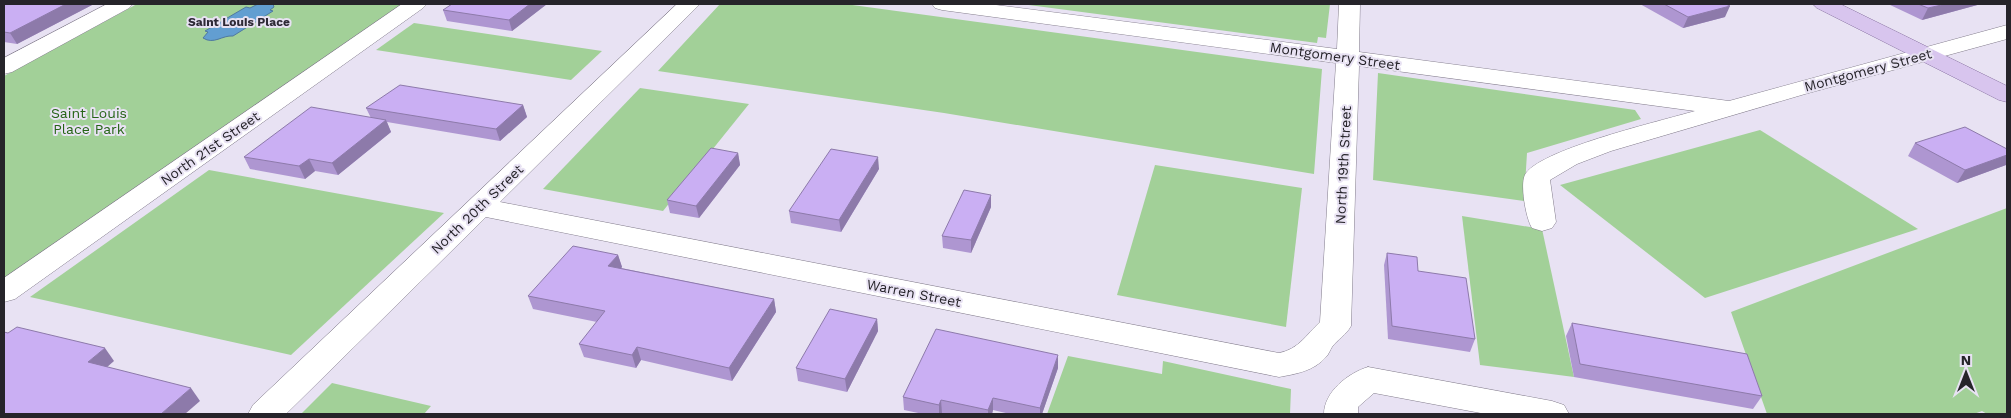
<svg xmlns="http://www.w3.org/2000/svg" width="2011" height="418" viewBox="0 0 2011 418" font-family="'Work Sans',sans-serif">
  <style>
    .green { fill: #a2d098 }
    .water { fill: #629ed1; stroke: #50799f }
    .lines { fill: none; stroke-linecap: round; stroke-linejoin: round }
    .minor-casing { stroke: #837d8c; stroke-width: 1 }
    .primary-casing { stroke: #8973a2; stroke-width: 1 }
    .minor { fill: #fff; fill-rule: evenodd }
    .primary { fill: #d8c5ee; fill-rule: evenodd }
    .wall { fill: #ae96d1 }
    .shaded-wall { fill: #8d7aaa }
    .building { fill: #caaff3; stroke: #8d7aaa }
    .labels { text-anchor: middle; stroke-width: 4; stroke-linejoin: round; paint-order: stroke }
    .far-neighbourhood-label { font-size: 12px; font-weight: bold; fill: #2e2936; stroke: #e8e2f3 }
    .street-label { font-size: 14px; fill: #26242a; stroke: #e8e2f3 }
    .park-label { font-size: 14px; fill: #256416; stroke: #e8e2f3 }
  </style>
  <rect width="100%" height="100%" fill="#e8e2f3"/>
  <g class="green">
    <polygon points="137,4 402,4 4,278 4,76"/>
    <polygon points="720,4 845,4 1322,69 1314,174 944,113 658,71"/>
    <polygon points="1021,4 1330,4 1326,38 1318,37 1317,43"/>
    <polygon points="414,23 602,51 571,80 376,50"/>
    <polygon points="1378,73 1635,110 1641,119 1527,153 1524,201 1373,180"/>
    <polygon points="640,88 749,104 663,211 543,189"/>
    <polygon points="1760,130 1918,229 1705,298 1560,185"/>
    <polygon points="1155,165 1302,188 1286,327 1117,295"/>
    <polygon points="209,170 444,213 291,355 30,297"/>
    <polygon points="2007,208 2007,414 1987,414 1982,411 1974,414 1767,414 1731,312"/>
    <polygon points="1462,216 1542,229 1574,377 1480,365"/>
    <polygon points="1068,356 1162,374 1163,361 1291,389 1290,414 1047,414"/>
    <polygon points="332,383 431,406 424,414 301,414"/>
  </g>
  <path class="water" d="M258,4H273L274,7L270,10L273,11L233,36C222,35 214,45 203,38L208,32L205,31L246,7L250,8Z"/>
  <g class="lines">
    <g class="minor-casing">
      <g id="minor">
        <polygon points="107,4 133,4 129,8 12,72 4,74 4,58"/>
        <polygon points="402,4 427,4 423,8 15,299 4,302 4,278"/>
        <path d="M677,4H700L500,202L1279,353C1299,349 1306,335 1320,322L1336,63L942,10L935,8L932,4H988L1337,49L1339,4H1360L1359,52L1729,101L2007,25V39L1805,94L1611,151L1577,164L1550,180L1556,222L1552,228L1542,231L1532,228C1526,219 1519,182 1526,173C1545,148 1661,121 1695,111L1359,66L1351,326C1346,335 1338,339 1332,347C1330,350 1329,354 1326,357C1314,371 1296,374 1279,377L486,217L286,414H248L253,405Z"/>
        <path d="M1368,367L1552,401L1564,405L1569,414H1486L1374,393L1358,407V414H1324C1324,392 1348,373 1368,367Z"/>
      </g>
    </g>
    <g class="primary-casing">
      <polygon id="primary" points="1813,4 1840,4 2007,86 2007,102 1999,100 1817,8"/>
    </g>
    <use href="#minor" class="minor"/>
    <use href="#primary" class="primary"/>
  </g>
  <g class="wall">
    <polygon points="4,4 91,4 92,5 17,44 4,42"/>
    <polygon points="547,4 512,31 447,21 443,10"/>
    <polygon points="1640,4 1726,4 1725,17 1683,28"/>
    <polygon points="1888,4 1981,4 1922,20"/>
    <polygon points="523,105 527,117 500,141 387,122 391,132 338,175 315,171 305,179 250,169 244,157 371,118 366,108"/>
    <polygon points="1915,143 2007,149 2007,163 2006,165 1957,183 1908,156"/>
    <polygon points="738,153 740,165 699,218 670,213 667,200"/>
    <polygon points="879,169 841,232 791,223 789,211"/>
    <polygon points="991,195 991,207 971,253 943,248 942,236"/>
    <polygon points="1387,253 1418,271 1475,339 1470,352 1388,339 1384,265"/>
    <polygon points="618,255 622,267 621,268 774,299 776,312 732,381 641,360 636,368 584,357 579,344 597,322 533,309 528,296"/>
    <polygon points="877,319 878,331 847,392 798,381 796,368"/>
    <polygon points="1572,323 1762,396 1753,409 1574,377 1566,336"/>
    <polygon points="1058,368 1042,414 1010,414 993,410 992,414 946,414 942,413 941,414 923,414 904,410 903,397"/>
  </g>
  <g class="shaded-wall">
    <polygon points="66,4 91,4 92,5 17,44 10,33"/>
    <polygon points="530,4 547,4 512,31 509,20"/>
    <polygon points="1946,4 1981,4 1922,20 1928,8"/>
    <polygon points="1730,6 1725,17 1683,28 1688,17"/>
    <polygon points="523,105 527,117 500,141 496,129"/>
    <polygon points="386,120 391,132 338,175 332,163"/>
    <polygon points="738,153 740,165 699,218 696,206"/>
    <polygon points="2007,155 2007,163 2006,165 1957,183 1965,170"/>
    <polygon points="878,157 879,169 841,232 839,220"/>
    <polygon points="309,159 315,171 305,179 299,166"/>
    <polygon points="991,195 991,207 971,253 971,240"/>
    <polygon points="618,255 622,267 612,279 608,266"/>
    <polygon points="774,299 776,312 732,381 729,368"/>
    <polygon points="877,319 878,331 847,392 845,379"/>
    <polygon points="637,347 641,360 636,368 632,355"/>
    <polygon points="105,348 114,361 98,375 88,362"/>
    <polygon points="1058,355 1058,368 1042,414 1040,414 1040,408"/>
    <polygon points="191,388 200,401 185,414 161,414"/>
    <polygon points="993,398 993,410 992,414 988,414 988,410"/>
    <polygon points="941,400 942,413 941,414 939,414 939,405"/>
  </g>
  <g class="building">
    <polygon points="4,4 66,4 10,33 4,32"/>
    <polygon points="452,4 530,4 509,20 443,10"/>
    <polygon points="1664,4 1726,4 1730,6 1688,17"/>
    <polygon points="1918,4 1946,4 1928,8"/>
    <polygon points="400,85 523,105 496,129 366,108"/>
    <polygon points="311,107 386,120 332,163 309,159 299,166 244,157"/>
    <polygon points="1965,127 2007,149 2007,155 1965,170 1915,143"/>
    <polygon points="711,148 738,153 696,206 667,200"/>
    <polygon points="831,149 878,157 839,220 789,211"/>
    <polygon points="964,190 991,195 971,240 942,236"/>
    <polygon points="573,246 618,255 608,266 774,299 729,368 637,347 632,355 579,344 605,311 528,296"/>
    <polygon points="1387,253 1417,257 1418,271 1466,278 1475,339 1392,326"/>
    <polygon points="830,309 877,319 845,379 796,368"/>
    <polygon points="1572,323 1747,354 1762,396 1580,364"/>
    <polygon points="17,327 105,348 88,362 191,388 161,414 4,414 4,332 8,333"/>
    <polygon points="936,329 1058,355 1040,408 993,398 988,410 941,400 939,405 903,397"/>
  </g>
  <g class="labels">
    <g class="far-neighbourhood-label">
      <text x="239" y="26">Saint Louis Place</text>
    </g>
    <g class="street-label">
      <text transform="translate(1335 56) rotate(8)" y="5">Montgomery Street</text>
      <text transform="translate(1868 70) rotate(-15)" y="5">Montgomery Street</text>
      <text transform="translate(210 148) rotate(-35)" y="5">North 21st Street</text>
      <text transform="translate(1343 165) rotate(-87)" y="5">North 19th Street</text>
      <text transform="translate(477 209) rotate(-44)" y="5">North 20th Street</text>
      <text transform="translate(914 293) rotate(11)" y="5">Warren Street</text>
    </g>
    <g class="park-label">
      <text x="89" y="118">Saint Louis<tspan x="89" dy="16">Place Park</tspan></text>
    </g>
  </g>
  <rect width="2011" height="418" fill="none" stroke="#26242a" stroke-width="10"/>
  <g transform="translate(1966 373)" stroke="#e8e2f3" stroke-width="4" paint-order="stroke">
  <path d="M0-4L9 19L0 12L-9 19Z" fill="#26242a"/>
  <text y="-8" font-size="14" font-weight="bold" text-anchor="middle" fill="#26242a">N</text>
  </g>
</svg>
